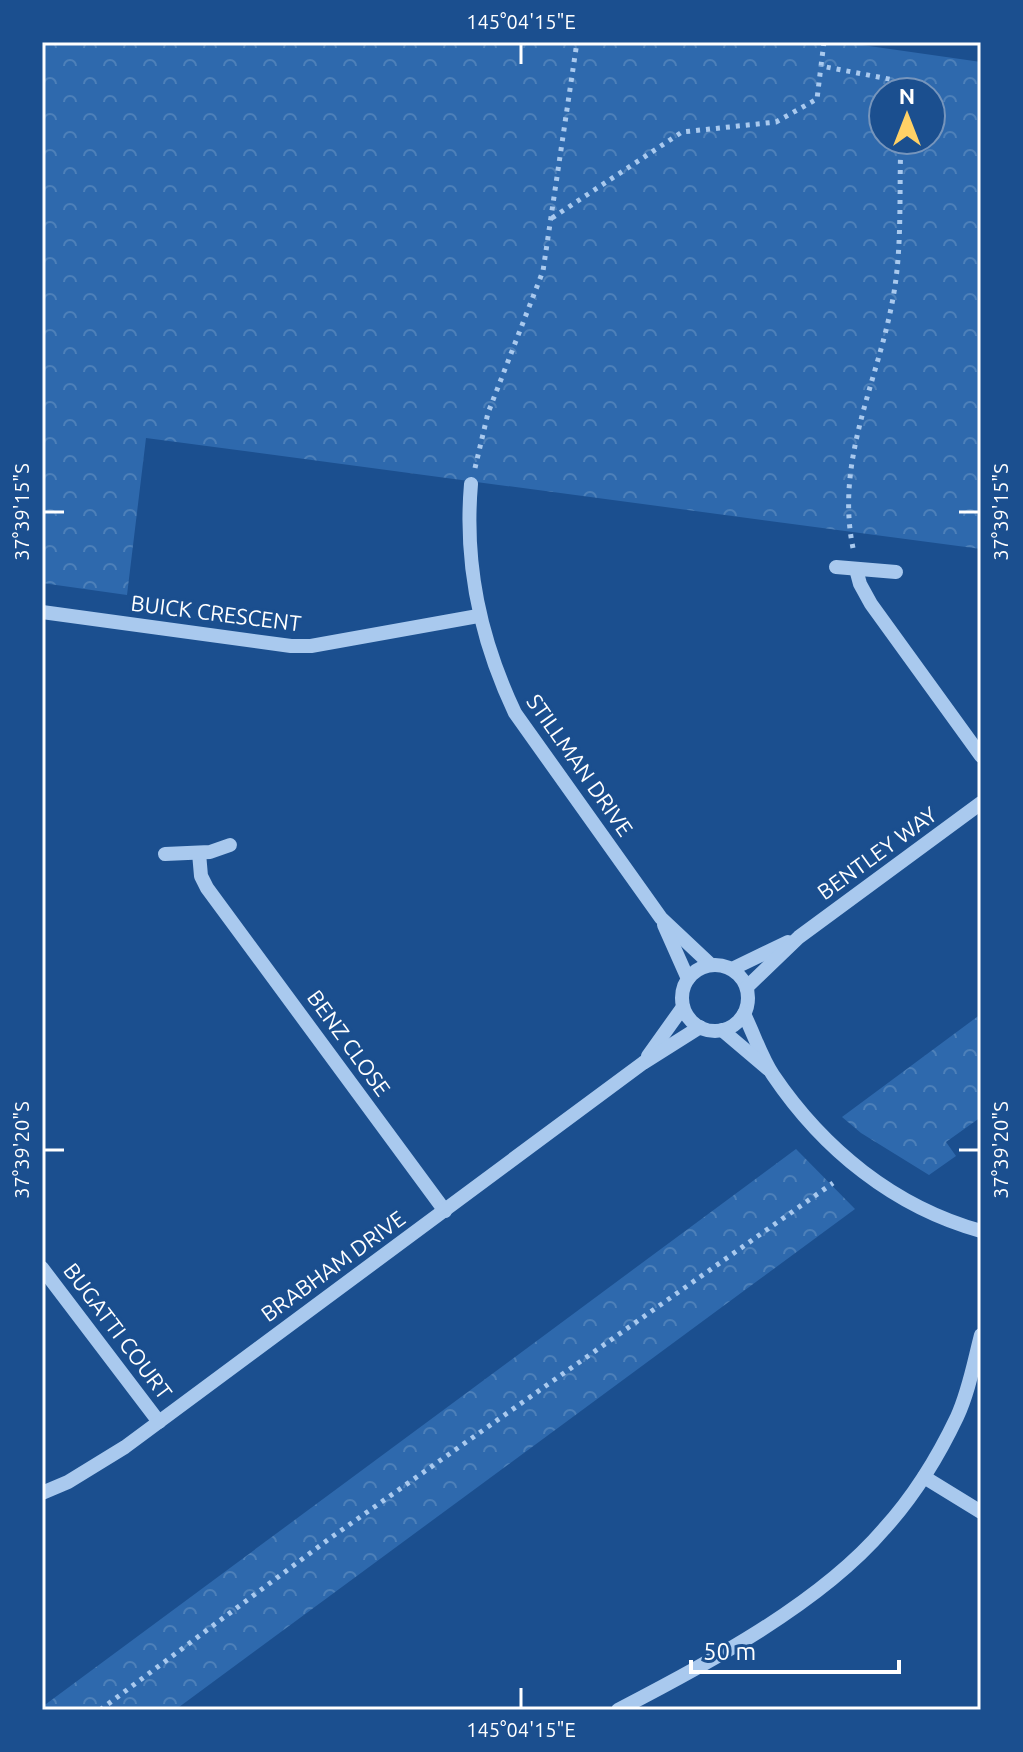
<svg xmlns="http://www.w3.org/2000/svg" width="1023" height="1752" viewBox="0 0 1023 1752" font-family="Ubuntu,sans-serif">
  <style>
    .park { fill: url(#park-crowns); fill-rule: evenodd }
    .lines { fill: none; stroke-linecap: round; stroke-linejoin: round }
    .path { stroke: #a9c9ee; stroke-width: 5; stroke-dasharray: 4 6; stroke-linecap: butt }
    .minor { stroke: #a9c9ee; stroke-width: 14 }
    .ticks { fill: none; stroke: #fff; stroke-width: 3 }
    .labels { text-anchor: middle; stroke-width: 6; stroke-linejoin: round; paint-order: stroke }
    .street-label { font-size: 22px; fill: #fff; stroke: #1b4f8f }
    .neatline { fill: none; stroke: #fff; stroke-width: 3 }
    .ticks-label { font-size: 20px; text-anchor: middle; fill: #fff }
  </style>
  <defs>
    <pattern id="park-crowns" width="20" height="18" patternUnits="userSpaceOnUse" patternTransform="scale(2)"><rect width="20" height="18" fill="#2e69ad"/><path d="M2 6a3 3 0 1 1 6 0M12 15a3 3 0 1 1 6 0" fill="none" stroke="#4d80b9"/></pattern>
  </defs>
  <rect width="100%" height="100%" fill="#1b4f8f"/>
  <g class="park">
    <path d="M42,42H841L981,62V549L146,438L127,595L42,583ZM883,92H931V140H883Z"/>
    <polygon points="981,1014 981,1117 946,1142 956,1156 929,1175 861,1133 842,1117"/>
    <polygon points="796,1149 855,1209 175,1710 42,1710 42,1707"/>
  </g>
  <g class="lines">
    <g class="path">
      <polyline points="824,42 821,66 894,80 896,92"/>
      <polyline points="552,218 682,132 776,122 817,99 821,66"/>
      <polyline points="475,468 488,413 543,271 577,42"/>
      <path d="M853,548C834,456 882,375 895,286C902,239 899,188 901,140"/>
      <polyline points="100,1710 329,1539 833,1183"/>
    </g>
    <g class="minor">
      <path d="M471,484C464,565 480,639 515,713L661,918L711,965"/>
      <polyline points="836,567 896,572"/>
      <polyline points="856,569 860,584 871,604 981,756"/>
      <polyline points="42,612 291,646 311,646 478,616"/>
      <polyline points="199,853 201,876 207,888 445,1211"/>
      <polyline points="165,854 210,852 230,845"/>
      <polyline points="664,925 688,979"/>
      <circle cx="715" cy="998" r="33"/>
      <polyline points="732,969 788,942"/>
      <polyline points="747,987 799,937 981,803"/>
      <path d="M744,1014C754,1034 761,1057 773,1075C823,1149 894,1207 981,1231"/>
      <polyline points="722,1030 768,1069"/>
      <polyline points="648,1056 683,1007"/>
      <polyline points="42,1268 159,1422"/>
      <polyline points="924,1477 981,1512"/>
      <polyline points="42,1493 68,1482 125,1447 643,1063 700,1027"/>
      <path d="M618,1710C705,1665 820,1604 884,1529C914,1496 938,1457 957,1417C969,1391 974,1362 981,1335"/>
    </g>
  </g>
  <path class="ticks" d="M521,44V64M44,512H64M959,512H979M44,1150H64M959,1150H979M521,1688V1708"/>
  <g class="labels">
    <g class="street-label">
      <text transform="translate(216 613) rotate(7)" y="8">BUICK CRESCENT</text>
      <text transform="translate(580 765) rotate(55)" y="8">STILLMAN DRIVE</text>
      <text transform="translate(877 853) rotate(-36)" y="8">BENTLEY WAY</text>
      <text transform="translate(349 1043) rotate(54)" y="8">BENZ CLOSE</text>
      <text transform="translate(333 1266) rotate(-36)" y="8">BRABHAM DRIVE</text>
      <text transform="translate(118 1331) rotate(53)" y="8">BUGATTI COURT</text>
    </g>
  </g>
  <rect width="1023" height="1752" fill="none" stroke="#1b4f8f" stroke-width="88"/>
  <g transform="translate(907 116)"><circle r="38" fill="#1b4f8f" stroke="#7695bc" stroke-width="2"/>
  <path d="M0-6L14 30L0 20L-14 30Z" fill="#ffd166"/>
  <text y="-12" font-size="22" font-weight="bold" text-anchor="middle" fill="#ffffff">N</text>
  </g>
  <path d="M691 1660v12h208v-12" fill="none" stroke="#ffffff" stroke-width="4"/>
  <text x="703" y="1660" font-size="24" fill="#ffffff" stroke="#1b4f8f" stroke-width="6" paint-order="stroke">50 m</text>
  <rect x="44" y="44" width="935" height="1664" class="neatline"/>
  <g class="ticks-label">
    <text x="521" y="29">145°04'15"E</text>
    <text transform="translate(22 512) rotate(-90)" y="7">37°39'15"S</text>
    <text transform="translate(1001 512) rotate(-90)" y="7">37°39'15"S</text>
    <text transform="translate(22 1150) rotate(-90)" y="7">37°39'20"S</text>
    <text transform="translate(1001 1150) rotate(-90)" y="7">37°39'20"S</text>
    <text x="521" y="1737">145°04'15"E</text>
  </g>
</svg>
